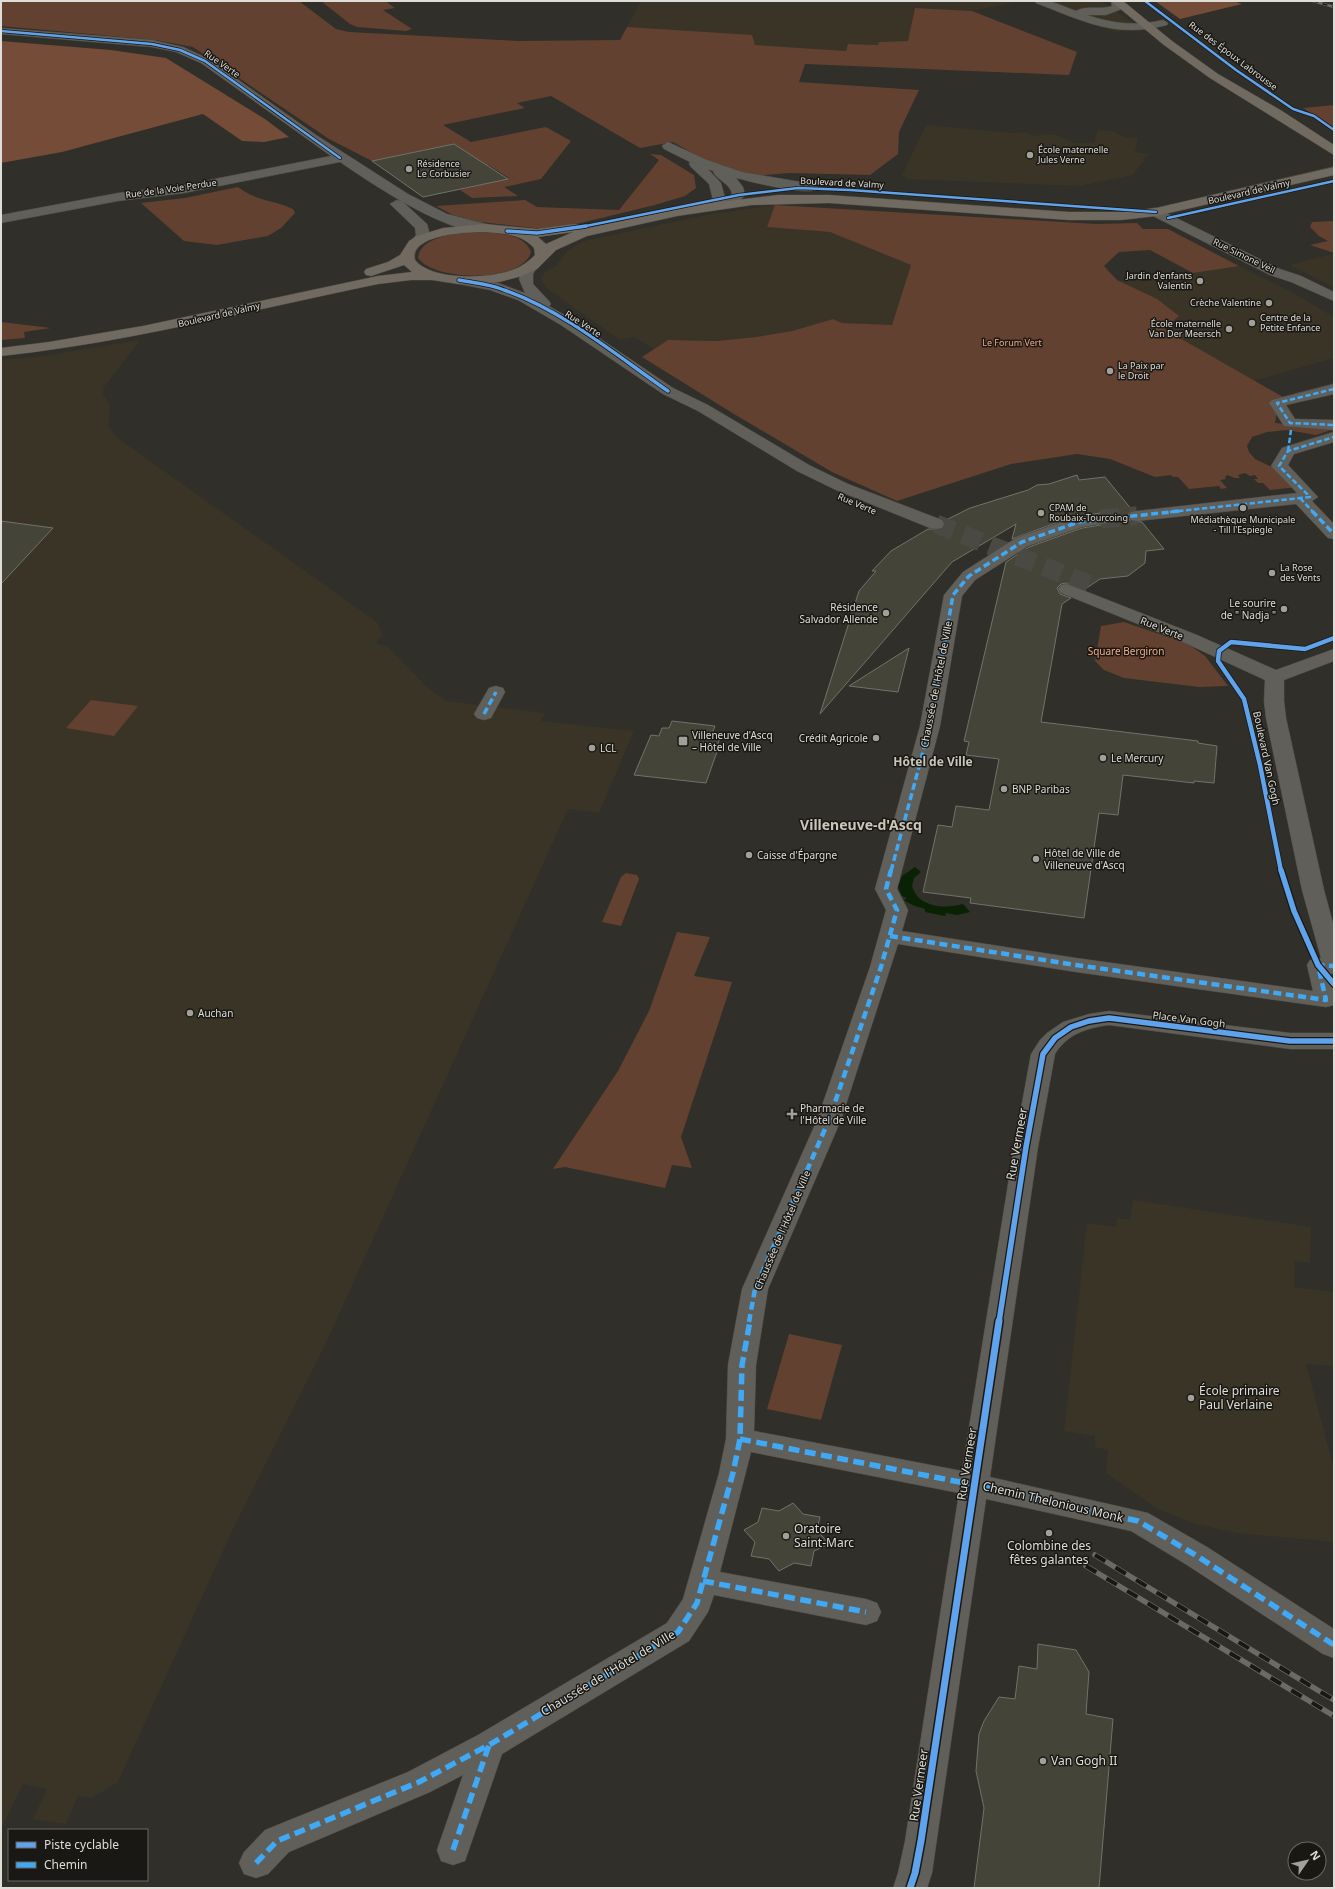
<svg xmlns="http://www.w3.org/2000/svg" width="1335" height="1889" viewBox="0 0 1335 1889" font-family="'Noto Sans',sans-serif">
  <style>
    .built { fill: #3a3426 }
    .green { fill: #624130 }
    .forest { fill: #744c37 }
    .water { fill: #092204 }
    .building { fill: #444538; stroke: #71726c }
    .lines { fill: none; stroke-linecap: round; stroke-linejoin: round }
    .minor-tunnel { stroke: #4a4943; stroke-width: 19; stroke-dasharray: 19 10; stroke-linecap: butt }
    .minor-casing { stroke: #4c4a46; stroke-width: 1 }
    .major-casing { stroke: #4c4a46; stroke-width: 1 }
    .minor { fill: #605f5a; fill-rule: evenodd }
    .major { fill: #716a61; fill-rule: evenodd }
    .rail-far1-casing { stroke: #6b6a65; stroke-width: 2.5 }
    .rail-casing { stroke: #6b6a65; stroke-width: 5.5 }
    .rail-far1 { stroke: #1a1814; stroke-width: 1.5; stroke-dasharray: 5; stroke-linecap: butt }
    .rail { stroke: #1a1814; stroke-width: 4; stroke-dasharray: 12; stroke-linecap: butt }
    .quiet-far3 { stroke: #3fa9f5; stroke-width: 2.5; stroke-dasharray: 5.5 2.5; stroke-linecap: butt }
    .quiet-far2 { stroke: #3fa9f5; stroke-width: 3.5; stroke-dasharray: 7 3.5; stroke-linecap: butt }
    .quiet-far1 { stroke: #3fa9f5; stroke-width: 4.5; stroke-dasharray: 8 4.5; stroke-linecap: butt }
    .quiet { stroke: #3fa9f5; stroke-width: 5.5; stroke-dasharray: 11 5.5; stroke-linecap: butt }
    .cycleway-far4-casing { stroke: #1a1814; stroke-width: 4 }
    .cycleway-far3-casing { stroke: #1a1814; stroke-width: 5 }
    .cycleway-far2-casing { stroke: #1a1814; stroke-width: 6 }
    .cycleway-far1-casing { stroke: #1a1814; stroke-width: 8 }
    .cycleway-casing { stroke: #1a1814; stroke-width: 10 }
    .cycleway-far4 { stroke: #60a3ed; stroke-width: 2.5 }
    .cycleway-far3 { stroke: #60a3ed; stroke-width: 3.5 }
    .cycleway-far2 { stroke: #60a3ed; stroke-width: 4.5 }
    .cycleway-far1 { stroke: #60a3ed; stroke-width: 5.5 }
    .cycleway { stroke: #60a3ed; stroke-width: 7 }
    .poi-dot { fill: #a2a09a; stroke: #1a1814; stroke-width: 1.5 }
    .labels { text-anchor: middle; stroke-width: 3; stroke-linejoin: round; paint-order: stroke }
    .far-street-label { font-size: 9px; fill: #dfddd7; stroke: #1a1814 }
    .far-poi-label { font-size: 9px; fill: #dfddd7; stroke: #1a1814; text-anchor: start }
    .far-park-label { font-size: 9px; fill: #f6ab86; stroke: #1a1814 }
    .poi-label { font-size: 10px; fill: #dfddd7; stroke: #1a1814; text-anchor: start }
    .street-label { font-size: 10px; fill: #dfddd7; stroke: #1a1814 }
    .park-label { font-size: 10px; fill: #f6ab86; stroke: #1a1814 }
    .quarter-label { font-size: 12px; font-weight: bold; fill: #cac6ba; stroke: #1a1814 }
    .near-street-label { font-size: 12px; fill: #dfddd7; stroke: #1a1814 }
    .near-poi-label { font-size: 12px; fill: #dfddd7; stroke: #1a1814; text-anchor: start }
    .district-label { font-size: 14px; font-weight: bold; fill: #cac6ba; stroke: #1a1814 }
  </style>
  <rect width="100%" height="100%" fill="#302f29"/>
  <g class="built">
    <polygon points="641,1 1020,1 972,11 915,8 908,41 879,42 878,45 848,44 846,51 755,45 627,27"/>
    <polygon points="1030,1 1102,1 1141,29 1116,32"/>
    <polygon points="926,125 1013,133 1025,132 1034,136 1043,134 1057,135 1074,143 1094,143 1098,130 1113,131 1124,137 1138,138 1135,152 1149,154 1147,157 1141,159 1144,160 1133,175 1080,186 907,179 902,175"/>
    <polygon points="775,205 767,227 830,232 911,265 892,326 842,323 833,319 792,331 756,337 718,341 668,340 654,349 634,337 620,340 546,288 541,278 546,271 556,266 568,250 584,241 706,215"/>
    <polygon points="1332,254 1334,254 1334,287 1289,265"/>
    <polygon points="1239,266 1290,291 1334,317 1334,358 1254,381 1163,329 1179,316 1119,281"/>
    <polygon points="140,340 104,387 103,394 110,404 108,426 119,439 377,622 383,635 376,643 388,647 430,690 447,701 545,713 541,721 634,731 599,813 568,809 326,1343 233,1529 118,1782 92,1798 78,1796 66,1824 33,1819 47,1789 23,1784 1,1829 1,360 44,356"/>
    <polygon points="1133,1200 1311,1227 1310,1263 1295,1261 1294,1287 1334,1292 1334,1366 1306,1364 1334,1468 1334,1542 1237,1533 1195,1524 1156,1508 1106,1473 1108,1450 1095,1447 1095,1436 1064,1431 1087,1223 1116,1227 1117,1218 1130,1220"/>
  </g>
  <g class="green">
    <polygon points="1,1 299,1 336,29 349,32 518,41 620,40 627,27 752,35 755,45 846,51 848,44 878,45 879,42 908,41 915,8 972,11 1077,52 1069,75 805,64 799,82 919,90 899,132 898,154 870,175 789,173 753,176 703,159 673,142 640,148 551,96 517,103 525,108 443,125 471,142 546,127 571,141 541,179 504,187 518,196 472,198 460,190 509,178 488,165 442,174 466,152 454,144 372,161 329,139 193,47 155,40 1,26"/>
    <polygon points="321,1 385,1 395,8 383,10 412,29 406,31 357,27 350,24"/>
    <polygon points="1334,105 1334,128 1303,108"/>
    <polygon points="650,154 661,155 694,175 696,188 685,196 655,205 560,228 534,228 480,222 453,215 436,206 525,200 537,207 619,210 659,160"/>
    <path d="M238,187C258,202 272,199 293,209L295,213L281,228L268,236L217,245L184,241L141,203L185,198Z"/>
    <polygon points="775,205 1096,224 1137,223 1143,229 1168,229 1239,266 1193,273 1150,250 1119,252 1104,266 1117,280 1157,299 1179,316 1164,329 1290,401 1278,405 1275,423 1334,429 1316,435 1287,430 1267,432 1252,437 1247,446 1249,452 1255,459 1272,467 1294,471 1308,486 1270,490 1263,483 1258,483 1254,479 1258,479 1255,475 1250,476 1245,473 1238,475 1240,478 1235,478 1227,475 1225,477 1226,479 1220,480 1227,488 1221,489 1219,486 1189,489 1178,477 1173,477 1171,475 1155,477 1110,459 1077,454 1011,464 897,501 832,472 734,414 642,357 668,340 718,341 756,337 792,331 833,319 842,323 892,325 911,265 830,232 767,227"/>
    <polygon points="1334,221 1334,253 1310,245 1328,241 1319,236 1310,227 1312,222"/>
    <path d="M478,232C496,233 524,233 531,252C523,283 435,282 418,258C420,235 461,233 478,232Z"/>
    <polygon points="1,322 51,328 24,332 25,338 1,340"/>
    <polygon points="1124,622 1188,644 1205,656 1228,686 1199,687 1124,678 1104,670 1095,661 1101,626"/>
    <polygon points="91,700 138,706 114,736 66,728"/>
    <polygon points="626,873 637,875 639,879 621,926 602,922 621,877"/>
    <polygon points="677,932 710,937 694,976 732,982 681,1137 692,1168 672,1165 665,1188 565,1167 553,1169 618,1071 649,1011"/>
    <polygon points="789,1334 842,1345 821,1420 767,1409"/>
  </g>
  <g class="forest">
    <polygon points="1155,1 1233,1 1242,4 1180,19"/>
    <polygon points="1,41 111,50 166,58 265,119 289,137 264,142 242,141 203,114 62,152 1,163"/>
  </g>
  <path class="water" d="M915,867L921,872L914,878L912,886C918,908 946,909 963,904L970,912L957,915L946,913L945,916L925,912V909C917,906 912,906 904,900L907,898L902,896L897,884H899L902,876Z"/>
  <g class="building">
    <polygon points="454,144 508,179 423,197 372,161"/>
    <polygon points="1077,475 1079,480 1105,477 1132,510 1128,515 1130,521 1142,522 1164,549 1146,551 1145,563 1128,576 1100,579 1085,589 1067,583 1061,584 1057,588 1060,594 1071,598 1062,604 1041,722 1198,741 1198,743 1217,746 1214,783 1194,781 1194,783 1123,775 1118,815 1099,813 1084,918 970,903 971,898 923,892 938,825 952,827 956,806 989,810 999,759 966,755 969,742 964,741 1006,562 1029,547 1082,528 1107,524 1110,518 1107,514 1101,513 1072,517 1012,539 1016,524 952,562 820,714 859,591 876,571 872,571 891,551 928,529 942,529 945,525 944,521 970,508 1028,490 1037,485 1049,484"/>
    <polygon points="1,521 53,528 1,584"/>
    <polygon points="909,648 898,692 849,686"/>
    <polygon points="672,721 715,726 712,734 719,734 717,738 720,738 717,746 719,746 706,783 634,775 651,735 659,736 662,728 669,728"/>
    <polygon points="793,1503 803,1514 820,1517 817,1530 829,1544 814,1551 811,1566 794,1563 779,1571 769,1559 751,1556 755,1542 744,1530 758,1522 762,1508 779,1511"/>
    <polygon points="1038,1644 1076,1650 1089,1672 1086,1714 1113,1719 1099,1888 974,1888 984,1808 976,1771 979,1734 984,1721 999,1697 1015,1699 1019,1666 1037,1669"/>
  </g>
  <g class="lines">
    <g class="minor-tunnel">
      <polyline points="1101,519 1137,516"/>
      <polyline points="936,524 1091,585"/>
    </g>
    <g class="minor-casing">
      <g id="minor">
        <path d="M1035,1H1050L1076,11C1085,5 1101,10 1112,6L1111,1H1121L1123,7L1122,9L1106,15H1087C1114,24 1136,26 1163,20L1168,23L1167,25C1116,39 1083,21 1036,3Z"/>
        <path d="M1,28L152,40L183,47L209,59L316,135L408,194L447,214L490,225L492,228L490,231C455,240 369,182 340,162L184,193L118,201L1,223V215L118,193L184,185L331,156L201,63L176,52L152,47L1,34Z"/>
        <path d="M668,142L707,160L742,172L813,184L819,188C813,198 748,181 736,178L743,187L745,195C740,203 725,210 715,208L709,184L691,167L689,164L690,162L664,149L662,146ZM708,169L713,171C716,180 730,183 732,194L725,198L721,183Z"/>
        <path d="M397,200L402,201L427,224L430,235C425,242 422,246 413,244L411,241L416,235L415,228L390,204Z"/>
        <polygon points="1156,208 1280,269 1301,276 1334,292 1334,301 1291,282 1270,275 1151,215 1149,212 1151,209"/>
        <polygon points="529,265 534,266 536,269 533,274 533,284 549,301 551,304 549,306 571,319 673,388 708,405 809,465 848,484 942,520 944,524 942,528 936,529 930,528 836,490 797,471 698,411 663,394 561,325 518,300 490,290 454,283 452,280 454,277 459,276 498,283 525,293 519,279 524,266"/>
        <polygon points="1334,384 1334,394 1286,405 1295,419 1334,420 1334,430 1284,426 1269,403 1272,400"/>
        <polygon points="1334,432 1334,442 1294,454 1288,465 1318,497 1312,501 1334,524 1334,539 1328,538 1296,504 1137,521 1131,520 1129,516 1131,512 1137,511 1297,493 1271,466 1282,448"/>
        <path d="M1101,514L1107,515L1109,519L1107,523L1082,527L1028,546L975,580L962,596L940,726L897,889L908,910L902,931L1076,958L1313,991L1307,965L1310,960L1321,958L1302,890L1266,718L1264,701L1265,680L1185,643L1061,593L1058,589L1061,585L1067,584L1197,635L1276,670L1334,649V661L1284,680V701L1286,718L1324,890L1334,927V974L1331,973L1334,986V1005L1326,1007L1076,972L898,944L841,1120L768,1289L756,1365L754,1431L962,1471L1014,1147L1031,1054L1040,1040L1047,1033L1063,1022L1089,1014L1109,1011L1290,1033H1334V1049H1290L1109,1025C1087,1028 1067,1034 1055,1054L1038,1147L990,1477L1148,1513L1207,1547L1334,1629V1658L1323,1654L1187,1565L1131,1531L986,1499L932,1873L927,1888H893L898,1873L905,1841L959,1493L751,1452L720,1572L866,1599L877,1603L881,1612L877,1621L866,1625L714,1595L708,1612L689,1641L502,1754L465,1861L453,1865L441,1861L437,1850L463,1775L430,1792L289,1852L268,1874L256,1878L244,1874L239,1863L244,1852L265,1830L408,1772L478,1735L667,1623L683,1599L719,1473L726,1439L728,1365L742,1289L817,1120L870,967L886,910L875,889L920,726L944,595L963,572L1016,538L1073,518Z"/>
        <polygon points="496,686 503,688 505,692 491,718 484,720 477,718 474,714 489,688"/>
      </g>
    </g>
    <g class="major-casing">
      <g id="major">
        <polygon points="1111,1 1123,1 1172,41 1218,74 1282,111 1334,145 1334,155 1210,78 1164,45"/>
        <path d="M1334,167V175L1156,216L1121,220H1069L829,203L752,205L677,216L587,236L556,250L537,269L522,276L499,282L458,284L432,280H411L378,284C252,310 129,342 1,356V348L49,342L143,326L378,276L412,272L404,265L371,276L366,275L364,272L366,269L388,262L400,255L409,241L417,236L443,228L485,224L537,229L574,224L579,225L581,228L579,230L702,204L778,195H829L1069,212H1121L1156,208ZM485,232C502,233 522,234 534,248L535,255C528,262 521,267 512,270C489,279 432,281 415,260C409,234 469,232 485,232ZM573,232L546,244L538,237Z"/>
      </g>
    </g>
    <use href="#minor" class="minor"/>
    <use href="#major" class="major"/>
    <g class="rail-far1-casing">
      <polyline id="rail-far1" points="1313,1 1334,7"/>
    </g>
    <g class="rail-casing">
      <g id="rail">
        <polyline points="1095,1555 1334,1700"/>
        <polyline points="1086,1566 1334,1716"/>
      </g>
    </g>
    <use href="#rail-far1" class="rail-far1"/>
    <use href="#rail" class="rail"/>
    <g class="quiet-far3">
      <polyline points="1334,389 1277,403 1290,423 1334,425"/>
      <polyline points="1288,451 1291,430"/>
      <polyline points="1300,498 1313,512"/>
      <polyline points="1170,512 1310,497 1279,466 1288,451 1334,437"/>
    </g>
    <g class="quiet-far2">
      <polyline points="1312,511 1334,534"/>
      <polyline points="484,714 496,692"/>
      <polyline points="891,871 930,726 953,595 969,576 1022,542 1079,522 1179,511"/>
    </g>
    <g class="quiet-far1">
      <polyline points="890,936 1076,965 1326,1000 1318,965 1334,966"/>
      <polyline points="749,1322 755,1289 829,1120 881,967 897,910 886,889 891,870"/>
    </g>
    <g class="quiet">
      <polyline points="740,1439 975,1485 1138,1521 1197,1556 1334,1645"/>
      <polyline points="703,1581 866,1612"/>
      <polyline points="453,1850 489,1745"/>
      <polyline points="256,1863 277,1841 419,1782 489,1745 678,1632 697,1603 733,1473 740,1439 742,1365 750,1321"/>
    </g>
    <g class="cycleway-far4-casing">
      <g id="cycleway-far4">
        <polyline points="1145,1 1236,70 1293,109 1314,116 1334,130"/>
        <polyline points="1,31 152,44 180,50 205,61 340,158"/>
        <polyline points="1168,218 1334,181"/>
        <polyline points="581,227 739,195 798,188 850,190 1156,212"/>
      </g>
    </g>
    <g class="cycleway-far3-casing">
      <g id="cycleway-far3">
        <polyline points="507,231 537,233 586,226"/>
        <path d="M459,280C474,283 490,284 504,290C564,311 616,355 668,391"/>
      </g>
    </g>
    <g class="cycleway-far2-casing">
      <polyline id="cycleway-far2" points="1281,871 1260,765 1244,699 1218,661 1219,651 1231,642 1305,649 1334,638"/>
    </g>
    <g class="cycleway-far1-casing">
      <g id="cycleway-far1">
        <polyline points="1281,870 1294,911 1318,965 1334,984"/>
        <polyline points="999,1322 1026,1147 1043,1054 1055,1038 1071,1027 1089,1021 1109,1018 1290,1041 1334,1041"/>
      </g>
    </g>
    <g class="cycleway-casing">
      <polyline id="cycleway" points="910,1888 915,1873 921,1841 999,1321"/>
    </g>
    <use href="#cycleway-far4" class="cycleway-far4"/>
    <use href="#cycleway-far3" class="cycleway-far3"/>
    <use href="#cycleway-far2" class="cycleway-far2"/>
    <use href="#cycleway-far1" class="cycleway-far1"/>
    <use href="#cycleway" class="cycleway"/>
  </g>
  <g class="poi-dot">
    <circle cx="1030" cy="155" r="4"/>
    <circle cx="409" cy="169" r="4"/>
    <circle cx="1200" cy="281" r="4"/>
    <circle cx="1269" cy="303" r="4"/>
    <circle cx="1252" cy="323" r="4"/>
    <circle cx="1229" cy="329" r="4"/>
    <circle cx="1110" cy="371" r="4"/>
    <circle cx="1243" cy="508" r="4"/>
    <circle cx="1041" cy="513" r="4"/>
    <circle cx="1272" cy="573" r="4"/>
    <circle cx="1284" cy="609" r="4"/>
    <circle cx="886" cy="613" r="4"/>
    <circle cx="876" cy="738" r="4"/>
    <rect x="678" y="736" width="10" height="10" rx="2"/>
    <circle cx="592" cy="748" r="4"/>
    <circle cx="1103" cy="758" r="4"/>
    <circle cx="1004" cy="789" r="4"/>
    <circle cx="749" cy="855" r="4"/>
    <circle cx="1036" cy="859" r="4"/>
    <circle cx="190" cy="1013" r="4"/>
    <path d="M790 1108h4v4h4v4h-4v4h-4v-4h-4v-4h4z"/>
    <circle cx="1191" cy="1398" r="4"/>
    <circle cx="1049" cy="1533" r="4"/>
    <circle cx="786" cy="1536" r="4"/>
    <circle cx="1043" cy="1761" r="4"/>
  </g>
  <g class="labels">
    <g class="far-street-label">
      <text transform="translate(1233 56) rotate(37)" y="3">Rue des Époux Labrousse</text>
      <text transform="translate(222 64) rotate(35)" y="3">Rue Verte</text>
      <text transform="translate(842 183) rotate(3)" y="3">Boulevard de Valmy</text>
      <text transform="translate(171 189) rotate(-8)" y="3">Rue de la Voie Perdue</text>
      <text transform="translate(1249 192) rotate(-13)" y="3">Boulevard de Valmy</text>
      <text transform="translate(1244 256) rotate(26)" y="3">Rue Simone Veil</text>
      <text transform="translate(219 315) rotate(-13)" y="3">Boulevard de Valmy</text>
      <text transform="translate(583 324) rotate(33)" y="3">Rue Verte</text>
      <text transform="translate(857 504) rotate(23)" y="3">Rue Verte</text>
    </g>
    <g class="far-poi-label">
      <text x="1038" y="153">École maternelle<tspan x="1038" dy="10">Jules Verne</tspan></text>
      <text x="417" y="167">Résidence<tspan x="417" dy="10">Le Corbusier</tspan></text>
      <text x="1192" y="279" text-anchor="end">Jardin d'enfants<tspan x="1192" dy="10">Valentin</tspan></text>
      <text x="1261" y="306" text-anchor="end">Crèche Valentine</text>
      <text x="1260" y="321">Centre de la<tspan x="1260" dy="10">Petite Enfance</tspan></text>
      <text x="1221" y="327" text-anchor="end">École maternelle<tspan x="1221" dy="10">Van Der Meersch</tspan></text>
      <text x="1118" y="369">La Paix par<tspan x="1118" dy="10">le Droit</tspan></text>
      <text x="1049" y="511">CPAM de<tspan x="1049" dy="10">Roubaix-Tourcoing</tspan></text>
      <text x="1243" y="523" text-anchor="middle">Médiathèque Municipale<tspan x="1243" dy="10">- Till l'Espiegle</tspan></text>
      <text x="1280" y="571">La Rose<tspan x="1280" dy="10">des Vents</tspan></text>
    </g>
    <g class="far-park-label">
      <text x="1012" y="346">Le Forum Vert</text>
    </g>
    <g class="poi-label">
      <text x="1276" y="607" text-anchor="end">Le sourire<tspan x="1276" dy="12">de " Nadja "</tspan></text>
      <text x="878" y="611" text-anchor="end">Résidence<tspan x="878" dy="12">Salvador Allende</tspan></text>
      <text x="692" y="739">Villeneuve d'Ascq<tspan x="692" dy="12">– Hôtel de Ville</tspan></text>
      <text x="868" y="742" text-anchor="end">Crédit Agricole</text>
      <text x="600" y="752">LCL</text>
      <text x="1111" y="762">Le Mercury</text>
      <text x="1012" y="793">BNP Paribas</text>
      <text x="1044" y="857">Hôtel de Ville de<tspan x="1044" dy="12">Villeneuve d'Ascq</tspan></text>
      <text x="757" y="859">Caisse d'Épargne</text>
      <text x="198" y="1017">Auchan</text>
      <text x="800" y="1112">Pharmacie de<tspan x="800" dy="12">l'Hôtel de Ville</tspan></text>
    </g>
    <g class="street-label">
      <text transform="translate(1162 628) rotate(22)" y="4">Rue Verte</text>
      <text transform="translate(936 684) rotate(-79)" y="4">Chaussée de l'Hôtel de Ville</text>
      <text transform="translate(1267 758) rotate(78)" y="4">Boulevard Van Gogh</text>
      <text transform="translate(1189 1019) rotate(7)" y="4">Place Van Gogh</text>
      <text transform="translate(782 1230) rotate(-67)" y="4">Chaussée de l'Hôtel de Ville</text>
    </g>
    <g class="park-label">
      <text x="1126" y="655">Square Bergiron</text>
    </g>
    <g class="quarter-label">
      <text x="933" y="766">Hôtel de Ville</text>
    </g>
    <g class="near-street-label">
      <text transform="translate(1017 1144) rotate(-80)" y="4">Rue Vermeer</text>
      <text transform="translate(967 1464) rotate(-81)" y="4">Rue Vermeer</text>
      <text transform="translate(1053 1502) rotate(13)" y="4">Chemin Thelonious Monk</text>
      <text transform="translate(608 1673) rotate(-31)" y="4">Chaussée de l'Hôtel de Ville</text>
      <text transform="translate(919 1785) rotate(-82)" y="4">Rue Vermeer</text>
    </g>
    <g class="near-poi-label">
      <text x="1199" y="1395">École primaire<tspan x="1199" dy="14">Paul Verlaine</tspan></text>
      <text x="794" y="1533">Oratoire<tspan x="794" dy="14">Saint-Marc</tspan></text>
      <text x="1049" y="1550" text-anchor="middle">Colombine des<tspan x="1049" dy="14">fêtes galantes</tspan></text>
      <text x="1051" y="1765">Van Gogh II</text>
    </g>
    <g class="district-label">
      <text x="861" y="830">Villeneuve-d'Ascq</text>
    </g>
  </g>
  <rect width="1335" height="1889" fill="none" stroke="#dfddd7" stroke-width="4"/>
  <rect x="8" y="1829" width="140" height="52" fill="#1a1814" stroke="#696762"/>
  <rect x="16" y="1842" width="20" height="6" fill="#60a3ed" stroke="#696762"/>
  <text x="44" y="1849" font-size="12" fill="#dfddd7">Piste cyclable</text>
  <rect x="16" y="1862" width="20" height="6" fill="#3fa9f5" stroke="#696762"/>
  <text x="44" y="1869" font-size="12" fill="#dfddd7">Chemin</text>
  <g transform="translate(1307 1861) rotate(56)"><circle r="19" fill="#1a1814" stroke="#696762"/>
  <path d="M0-3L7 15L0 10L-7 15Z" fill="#a2a09a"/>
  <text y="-6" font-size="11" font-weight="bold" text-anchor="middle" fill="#dfddd7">N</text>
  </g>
</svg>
